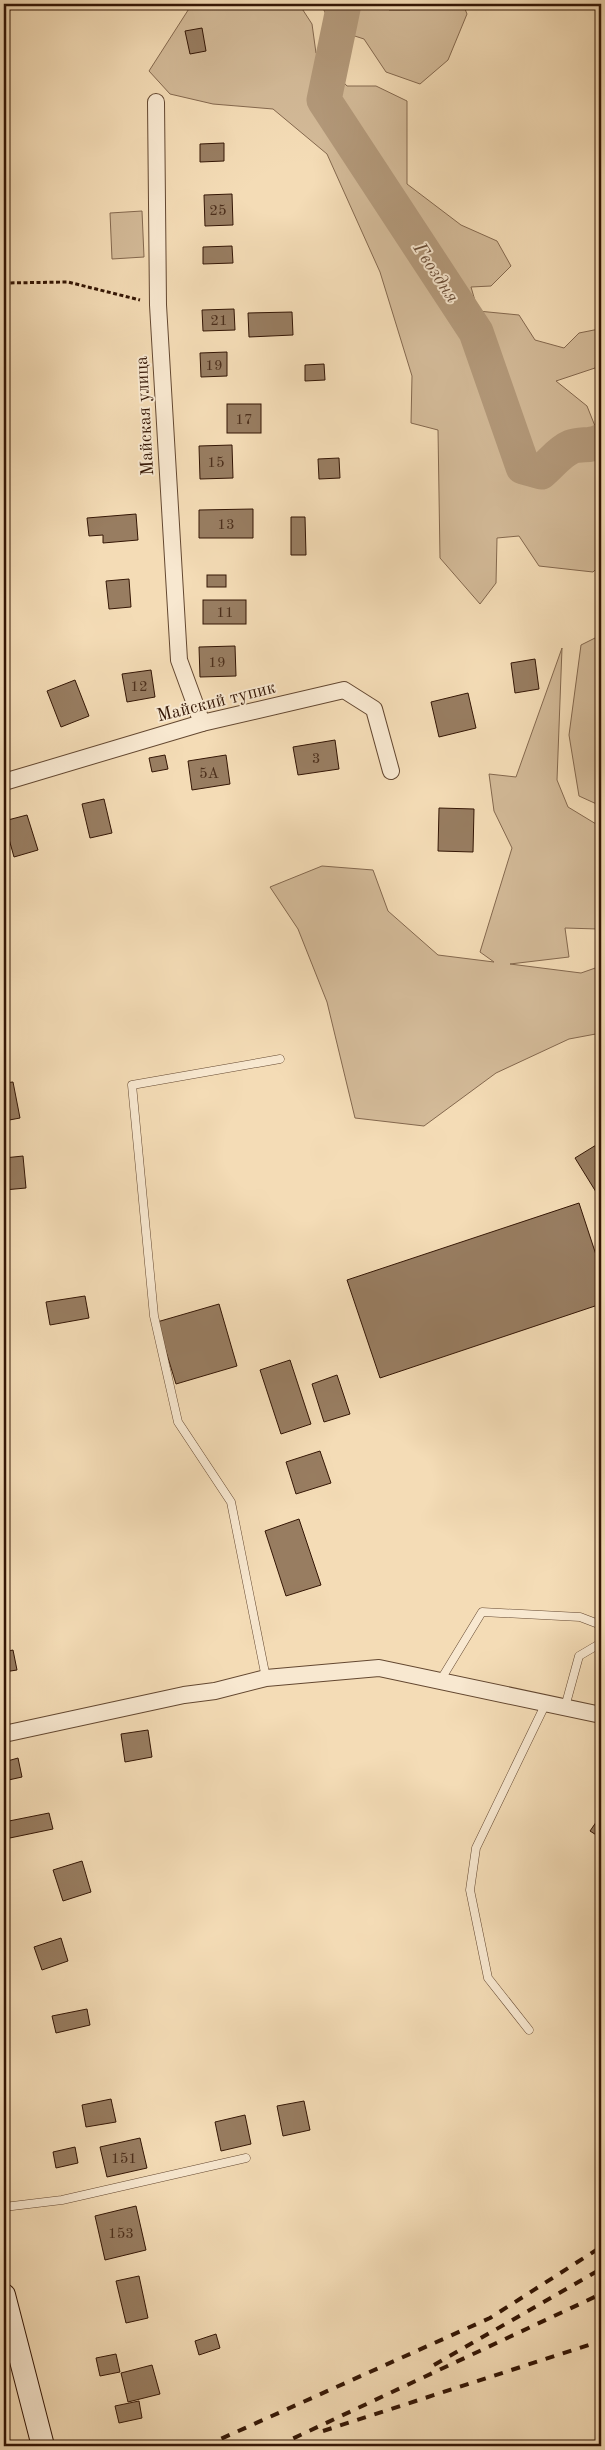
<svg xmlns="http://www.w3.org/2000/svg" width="605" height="2450" viewBox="0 0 605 2450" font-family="'Old Standard TT',serif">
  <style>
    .green { fill: #d3ba98; stroke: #84684e }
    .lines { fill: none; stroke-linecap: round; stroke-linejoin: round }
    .river { stroke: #b3997a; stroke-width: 35 }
    .building { fill: #987d61; stroke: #341605 }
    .service-casing { stroke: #644831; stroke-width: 9 }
    .minor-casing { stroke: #644831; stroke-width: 18 }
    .secondary-casing { stroke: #341605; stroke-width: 24 }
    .path { stroke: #341605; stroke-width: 3; stroke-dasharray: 4 2.5; stroke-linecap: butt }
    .service { stroke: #f8e8d0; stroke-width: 8 }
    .minor { stroke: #f8e8d0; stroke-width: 16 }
    .secondary { stroke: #f8e8d0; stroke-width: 22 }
    .rail { stroke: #341605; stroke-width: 4; stroke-dasharray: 9 9; stroke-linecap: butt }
    .labels { text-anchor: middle; stroke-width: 4; stroke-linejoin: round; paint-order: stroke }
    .number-label { font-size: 15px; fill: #4d301c }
    .street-label { font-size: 18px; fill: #341605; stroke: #f8e8d0 }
    .water-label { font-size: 19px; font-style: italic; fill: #674a34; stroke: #f8e8d0 }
  </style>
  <rect width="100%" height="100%" fill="#f4dcb6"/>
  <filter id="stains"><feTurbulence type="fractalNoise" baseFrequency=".004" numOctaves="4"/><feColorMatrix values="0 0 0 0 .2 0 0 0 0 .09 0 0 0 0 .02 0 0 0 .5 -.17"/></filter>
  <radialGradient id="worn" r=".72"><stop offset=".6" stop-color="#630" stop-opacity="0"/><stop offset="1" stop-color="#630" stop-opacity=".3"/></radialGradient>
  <g class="green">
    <polygon points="192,4 299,4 312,24 316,53 347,86 376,86 407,101 407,184 461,225 497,241 511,266 491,286 471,287 478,311 519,315 535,340 564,348 579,333 599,329 601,332 601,361 595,368 556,381 587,406 601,441 601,564 593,572 539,566 519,536 497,538 496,583 480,604 440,558 438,430 411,423 412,376 380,272 327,154 273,109 213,104 170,94 149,71"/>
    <polygon points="321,4 387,4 389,10 410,10 414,4 463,4 467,14 448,60 420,84 386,72 364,39 333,29"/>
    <polygon points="142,211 144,257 112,259 110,213"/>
    <polygon points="601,635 601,806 579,796 569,735 581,645"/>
    <polygon points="562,648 557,780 568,807 601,827 601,914 598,929 565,928 569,957 510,964 581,973 601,966 601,1033 569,1039 496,1073 424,1126 355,1118 327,1002 298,929 270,887 322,866 373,870 388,911 438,955 494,962 480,952 512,848 494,811 489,774 516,777"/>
  </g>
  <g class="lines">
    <path class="river" d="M344,4L324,100L476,332L523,467L541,472C551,464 559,452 571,447C581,443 591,447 601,441"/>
  </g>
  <g class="building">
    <polygon points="4,4 11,4 8,19 4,18"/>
    <polygon points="202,28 206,51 190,54 185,31"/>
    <polygon points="224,143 224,161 200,162 200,144"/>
    <rect x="4" y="174" width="3" height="24"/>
    <polygon points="232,194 233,225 205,226 204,195"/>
    <polygon points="232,246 233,263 203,264 203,247"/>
    <polygon points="234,309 235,330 203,331 202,310"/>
    <polygon points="292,312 293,335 249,337 248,313"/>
    <polygon points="227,352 227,376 201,377 200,353"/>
    <polygon points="324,364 325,380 305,381 305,365"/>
    <rect x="227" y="404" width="34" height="29"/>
    <polygon points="232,445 233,478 200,479 199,446"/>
    <polygon points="339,458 340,478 319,479 318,459"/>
    <polygon points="253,509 253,538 199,538 199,510"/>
    <polygon points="136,514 138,540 103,543 103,535 89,536 87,518"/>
    <polygon points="291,517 305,517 306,555 291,555"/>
    <rect x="207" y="575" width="19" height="12"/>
    <polygon points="129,579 131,607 109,609 106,581"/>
    <rect x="203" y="600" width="43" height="24"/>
    <polygon points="235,646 236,676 200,677 199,647"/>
    <polygon points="535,659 539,689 515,693 511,663"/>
    <polygon points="151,670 155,697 127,702 122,674"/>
    <polygon points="75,680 89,716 61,727 47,691"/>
    <polygon points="468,693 476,728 439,737 431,702"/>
    <polygon points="335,740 339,769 298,775 293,747"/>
    <polygon points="165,755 168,769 152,772 149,758"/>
    <polygon points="226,755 230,784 192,790 188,761"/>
    <polygon points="104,799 112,833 90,838 82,804"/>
    <polygon points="439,808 474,809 473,852 438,851"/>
    <polygon points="27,815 38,850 14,857 4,821"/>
    <polygon points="13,1082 20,1118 4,1121 4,1083"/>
    <polygon points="601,1142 601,1200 575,1158"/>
    <polygon points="23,1156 26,1188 4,1190 4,1158"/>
    <polygon points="579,1203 601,1270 601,1304 380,1378 347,1280"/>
    <polygon points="85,1296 89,1318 50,1325 46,1302"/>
    <polygon points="219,1304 237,1366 176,1384 157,1322"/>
    <polygon points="290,1360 311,1424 281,1434 260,1370"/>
    <polygon points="5,1363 9,1383 4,1384 4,1364"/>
    <polygon points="337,1375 350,1414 324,1422 312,1384"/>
    <polygon points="320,1451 331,1483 296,1494 286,1462"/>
    <polygon points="299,1519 321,1585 286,1596 265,1531"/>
    <polygon points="13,1650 17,1670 4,1672 4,1652"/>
    <polygon points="148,1730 152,1757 125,1762 121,1734"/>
    <polygon points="18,1758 22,1777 4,1781 4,1762"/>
    <polygon points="49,1813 53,1829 5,1839 4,1822"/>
    <polygon points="601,1815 601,1838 590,1831"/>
    <polygon points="82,1861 91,1892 63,1901 53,1870"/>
    <polygon points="61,1938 68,1961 42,1970 34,1947"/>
    <polygon points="87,2009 90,2025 56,2033 52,2016"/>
    <polygon points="111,2099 116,2122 86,2127 82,2105"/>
    <polygon points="304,2101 310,2130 283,2136 277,2106"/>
    <polygon points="245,2115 251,2144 221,2151 215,2122"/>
    <polygon points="140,2138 147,2168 107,2177 100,2147"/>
    <polygon points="75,2147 78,2163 56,2168 53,2152"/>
    <polygon points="136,2206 146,2250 105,2260 95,2216"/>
    <polygon points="139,2276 148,2318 126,2323 116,2281"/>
    <polygon points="216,2334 220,2348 199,2355 195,2341"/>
    <polygon points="116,2354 120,2372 100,2376 96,2358"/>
    <polygon points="152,2365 160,2394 128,2402 121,2373"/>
    <polygon points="139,2401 142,2418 119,2423 115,2406"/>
  </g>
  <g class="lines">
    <g class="service-casing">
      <g id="service">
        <polyline points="266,1678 231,1502 178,1422 154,1316 132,1085 280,1059"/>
        <polyline points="440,1681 482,1612 580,1617 601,1625"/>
        <polyline points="565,1707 579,1656 601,1643"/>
        <polyline points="529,2030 488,1978 470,1890 476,1848 546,1703"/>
        <polyline points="4,2207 62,2200 246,2158"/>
      </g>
    </g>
    <g class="minor-casing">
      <g id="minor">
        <polyline points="156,102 158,305 179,660 202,723"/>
        <polyline points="4,782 202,723 344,690 374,709 391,771"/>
        <polyline points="4,1734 184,1695 215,1691 266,1678 379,1668 601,1715"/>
      </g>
    </g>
    <g class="secondary-casing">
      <polyline id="secondary" points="4,2295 43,2446"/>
    </g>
    <polyline class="path" points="4,283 68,282 140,300"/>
    <use href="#service" class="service"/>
    <use href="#minor" class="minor"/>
    <use href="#secondary" class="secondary"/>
    <g class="rail">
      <polyline points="434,2365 601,2269"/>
      <polyline points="323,2431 601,2341"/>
      <polyline points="205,2446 490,2318 601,2247"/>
      <polyline points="277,2446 601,2294"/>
    </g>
  </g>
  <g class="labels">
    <g class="number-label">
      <text x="218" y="215">25</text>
      <text x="219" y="325">21</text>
      <text x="214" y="370">19</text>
      <text x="244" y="424">17</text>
      <text x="216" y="467">15</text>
      <text x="226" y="529">13</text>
      <text x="225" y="617">11</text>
      <text x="217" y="667">19</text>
      <text x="139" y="691">12</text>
      <text x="316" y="763">3</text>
      <text x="209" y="778">5А</text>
      <text x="124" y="2163">151</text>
      <text x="121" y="2238">153</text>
    </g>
    <g class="street-label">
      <text transform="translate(144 416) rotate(-93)" y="6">Майская улица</text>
      <text transform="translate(216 701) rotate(-14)" y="6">Майский тупик</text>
    </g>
    <g class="water-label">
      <text transform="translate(437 272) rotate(57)" y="7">Гвоздня</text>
    </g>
  </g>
  <rect width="605" height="2450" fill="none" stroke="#f4dcb6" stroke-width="20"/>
  <rect x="5" y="5" width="595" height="2440" fill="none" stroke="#341605" stroke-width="2.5"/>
  <rect x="10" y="10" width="585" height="2430" fill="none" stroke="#341605"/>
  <rect width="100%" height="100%" filter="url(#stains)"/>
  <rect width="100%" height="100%" fill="url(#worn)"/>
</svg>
